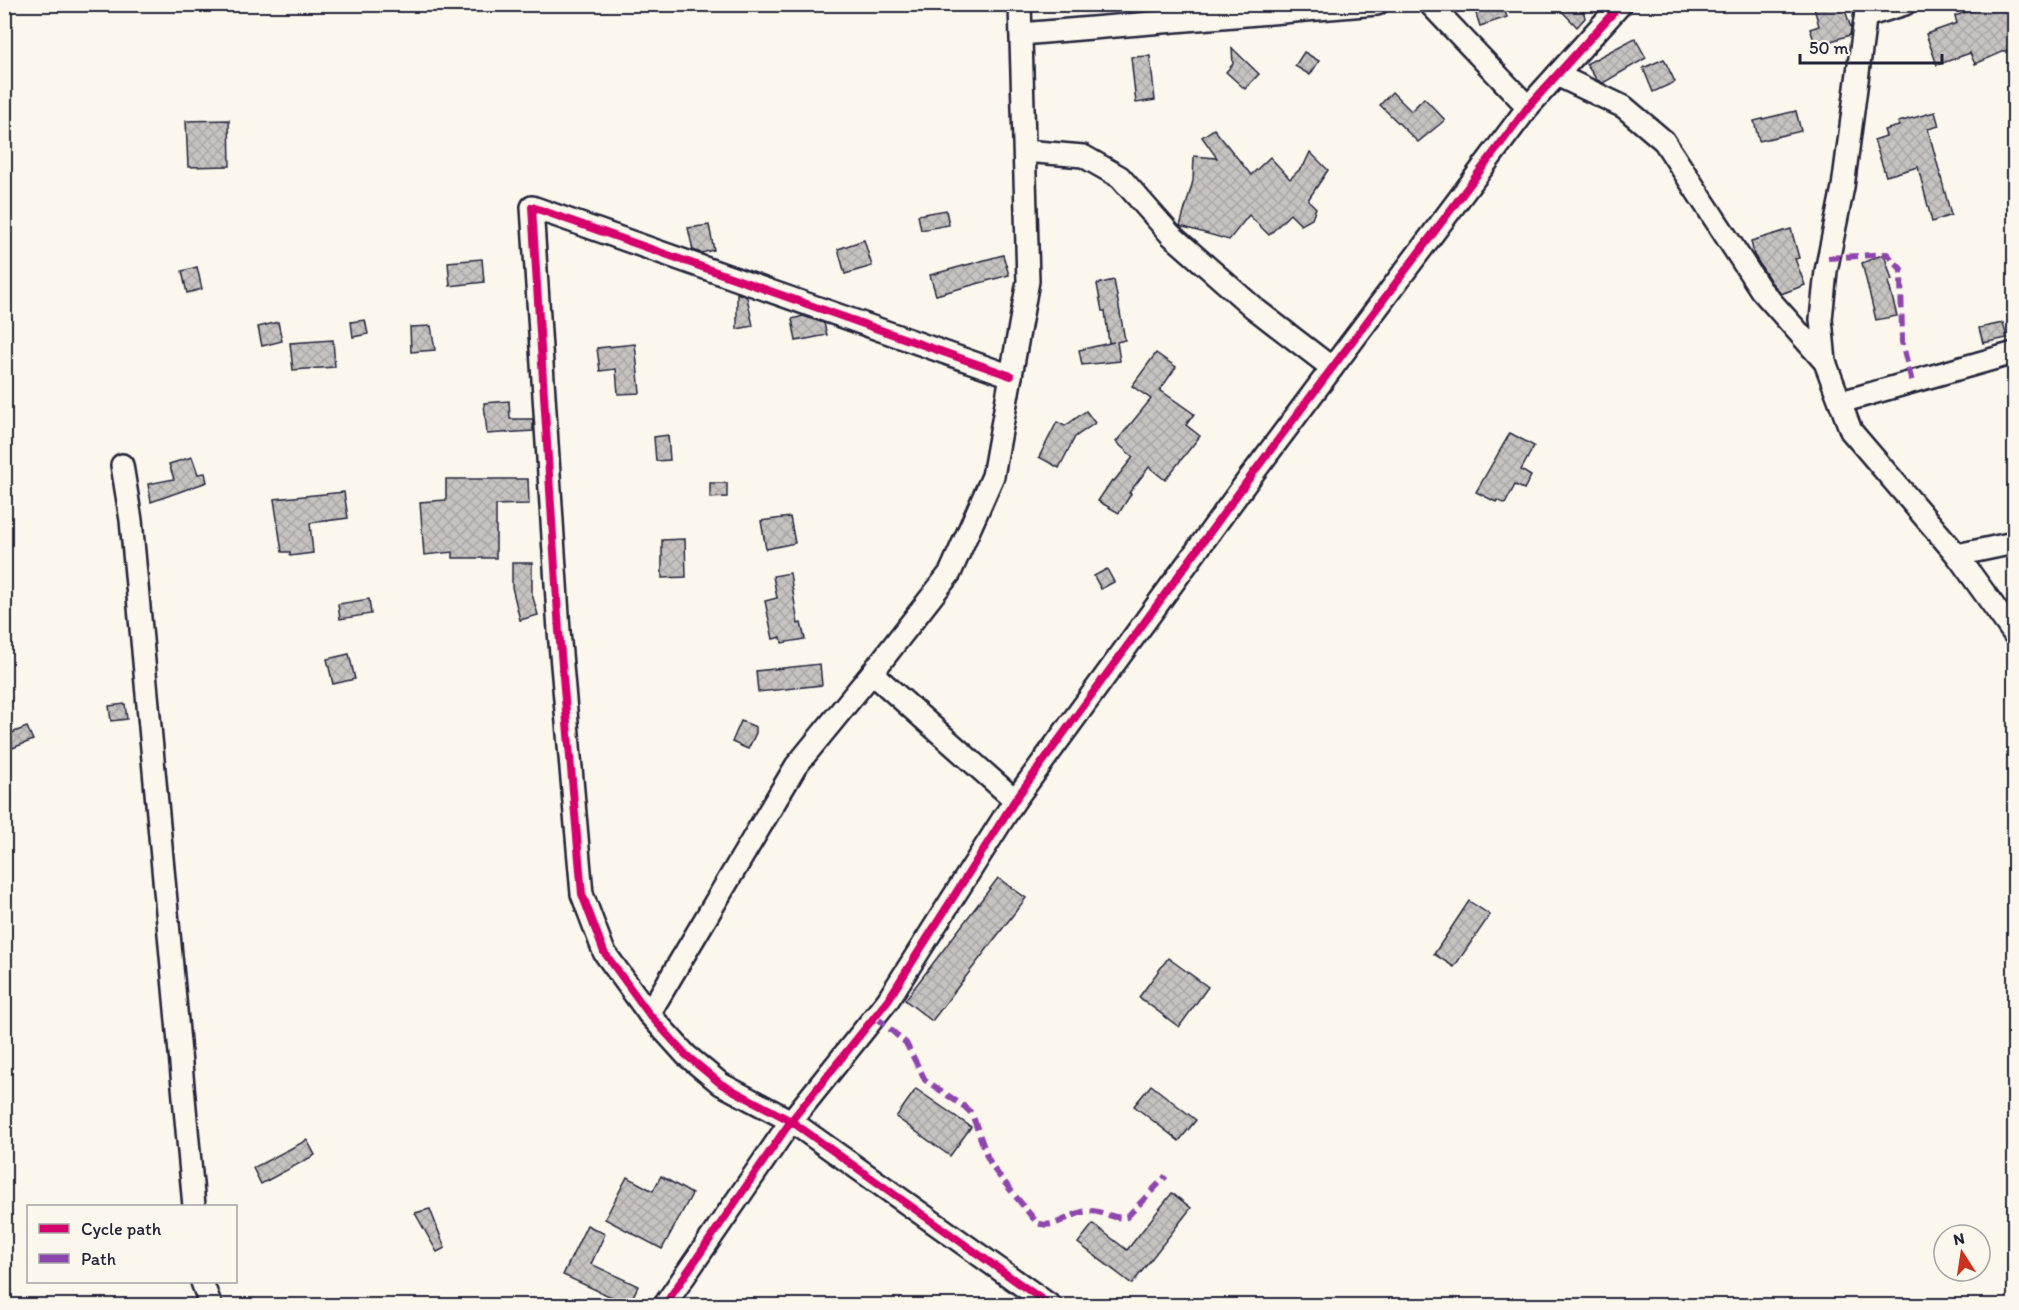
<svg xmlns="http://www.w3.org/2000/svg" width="2019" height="1310" viewBox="0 0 2019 1310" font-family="Itim,sans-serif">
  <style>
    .building { fill: url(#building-cross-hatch); stroke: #22223b; stroke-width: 1.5 }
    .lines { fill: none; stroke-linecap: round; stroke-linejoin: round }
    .street-casing { stroke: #22223b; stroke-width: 26 }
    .street { stroke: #fbf7ec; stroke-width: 21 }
    .quiet { stroke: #8e44ad; stroke-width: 6; stroke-dasharray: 12 6; stroke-linecap: butt }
    .cycleway-casing { stroke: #fbf7ec; stroke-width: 11 }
    .cycleway { stroke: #d6006c; stroke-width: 8 }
  </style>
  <defs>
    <pattern id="building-cross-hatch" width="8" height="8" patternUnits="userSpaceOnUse" patternTransform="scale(1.5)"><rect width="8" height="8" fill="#c6c2c0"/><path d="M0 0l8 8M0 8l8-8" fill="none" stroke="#aaa6a6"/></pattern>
  </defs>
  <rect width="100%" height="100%" fill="#fbf7ec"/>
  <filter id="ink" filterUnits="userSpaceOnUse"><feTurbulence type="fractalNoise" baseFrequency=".0167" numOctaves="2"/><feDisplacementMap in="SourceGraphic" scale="12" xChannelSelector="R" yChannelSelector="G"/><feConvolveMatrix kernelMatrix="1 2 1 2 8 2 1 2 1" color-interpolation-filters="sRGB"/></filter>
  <g filter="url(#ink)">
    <g class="building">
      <polygon points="1473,4 1502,4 1507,17 1480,26"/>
      <polygon points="1555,4 1582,4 1585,18 1577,27"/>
      <polygon points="1813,4 1843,4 1851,28 1850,35 1816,46 1810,29 1819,26"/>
      <polygon points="1988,4 2014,4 2014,47 1975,64 1970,53 1937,65 1926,34 1957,23 1955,16"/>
      <polygon points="1635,38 1646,58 1603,83 1597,80 1586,64"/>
      <polygon points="1232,48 1259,74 1245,89 1226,72 1233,64"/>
      <polygon points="1304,52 1319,61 1310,75 1295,66"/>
      <polygon points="1150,56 1155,100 1136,103 1131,57"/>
      <polygon points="1664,59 1675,82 1653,92 1643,68"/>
      <polygon points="1392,92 1411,111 1424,98 1445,120 1418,142 1380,105"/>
      <polygon points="1796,111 1801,131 1759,141 1754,121"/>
      <polygon points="1935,112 1939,126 1928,129 1951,215 1932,222 1918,167 1886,176 1874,140 1886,136 1884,130 1899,126 1898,122"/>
      <polygon points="229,120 230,166 188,167 186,121"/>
      <polygon points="1214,129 1251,175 1270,157 1290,179 1304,165 1310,152 1328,170 1308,200 1316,208 1312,219 1301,225 1290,214 1269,235 1249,215 1229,240 1180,226 1193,181 1194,156 1217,158 1202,137"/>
      <polygon points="946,210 949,225 921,230 918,215"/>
      <polygon points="709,225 714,250 701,253 693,250 688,228"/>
      <polygon points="1791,229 1799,258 1795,259 1805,285 1781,294 1771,282 1754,255 1751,241"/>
      <polygon points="864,240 872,266 845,274 838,249"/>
      <polygon points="1884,254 1892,280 1888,281 1897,316 1876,320 1862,263"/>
      <polygon points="1003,255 1009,275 936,295 930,275"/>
      <polygon points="482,259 484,282 450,286 448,262"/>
      <polygon points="197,267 202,289 187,293 182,271"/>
      <polygon points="1114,280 1125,340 1117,342 1120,361 1082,365 1079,350 1114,342 1109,343 1105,311 1102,311 1097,284"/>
      <polygon points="737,293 747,297 753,326 737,329"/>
      <polygon points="803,316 824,323 827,335 796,341 792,319"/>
      <polygon points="365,320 368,334 353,337 351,322"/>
      <polygon points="278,322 282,341 262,346 258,327"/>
      <polygon points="2003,323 2007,338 1983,343 1979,328"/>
      <polygon points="431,326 435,350 411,352 410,327"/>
      <polygon points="333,340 335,367 293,370 290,343"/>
      <polygon points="635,344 640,393 618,394 616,369 600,371 597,348"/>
      <polygon points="1156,353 1176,367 1160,390 1194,414 1186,425 1200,436 1165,480 1149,467 1129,493 1131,494 1119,513 1098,501 1112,480 1114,481 1133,457 1116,442 1151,399 1132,386"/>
      <polygon points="509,401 510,419 533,419 533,431 487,434 484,403"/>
      <polygon points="1086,411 1095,423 1075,437 1059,468 1039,457 1057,422 1065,426"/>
      <polygon points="1510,433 1534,446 1521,470 1531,476 1524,489 1515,485 1505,504 1497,500 1496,502 1476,492"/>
      <polygon points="668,435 670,460 656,461 654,437"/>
      <polygon points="192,457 198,474 205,473 207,482 151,502 148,484 174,479 169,464"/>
      <polygon points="446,479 528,479 529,504 496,505 496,558 453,558 453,552 424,555 420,502 446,500"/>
      <polygon points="710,483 727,483 727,497 710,498"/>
      <polygon points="344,492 348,518 310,523 313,553 290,556 290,552 282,552 274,499"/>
      <polygon points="790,517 795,543 766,549 761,521"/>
      <polygon points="685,539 686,577 662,578 662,540"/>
      <polygon points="512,563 532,563 532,594 538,615 520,620 512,587"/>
      <polygon points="1107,569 1114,582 1101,589 1094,576"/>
      <polygon points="790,573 798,624 801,623 805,639 782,643 781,637 773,639 765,601 777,598 773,576"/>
      <polygon points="369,599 371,614 340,619 338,604"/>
      <polygon points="349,654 355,679 333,684 327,659"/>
      <polygon points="820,664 822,685 758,692 756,671"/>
      <polygon points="125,704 127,719 111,721 109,706"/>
      <polygon points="741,721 756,727 756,733 748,749 732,742"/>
      <polygon points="27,727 33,740 10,749 4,736"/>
      <polygon points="998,878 1026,898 932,1021 905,1000"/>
      <polygon points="1469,901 1490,915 1454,967 1434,954"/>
      <polygon points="1168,958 1208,987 1179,1027 1139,997"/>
      <polygon points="1151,1085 1196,1120 1179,1141 1134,1106"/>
      <polygon points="916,1089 971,1127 950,1156 896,1117"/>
      <polygon points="307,1140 315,1155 261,1184 253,1168"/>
      <polygon points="661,1176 692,1194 662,1249 605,1219 627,1177 653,1191"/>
      <polygon points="1172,1193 1191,1208 1132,1284 1078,1243 1093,1224 1127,1250"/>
      <polygon points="430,1209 445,1248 437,1252 415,1213"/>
      <polygon points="587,1225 605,1234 591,1264 638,1286 629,1305 563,1275"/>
    </g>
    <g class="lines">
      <g class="street-casing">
        <g id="street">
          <polyline points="1430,4 1528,107"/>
          <polyline points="1867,4 1843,187 1826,271 1821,319 1825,362 1851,431 1957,555 2014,634"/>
          <polyline points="1866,16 1905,4"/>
          <polyline points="1021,34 1377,4"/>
          <polyline points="1557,75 1624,107 1664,141 1761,290 1825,362"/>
          <polyline points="1025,151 1083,156 1120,177 1171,235 1254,308 1332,368"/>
          <polyline points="1011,376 532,207 559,631 582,894 604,952 649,1014 686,1055 721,1084 791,1121 1051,1306"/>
          <polyline points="1841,402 2014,353"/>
          <polyline points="122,465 131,520 194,1206"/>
          <polyline points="1957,555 2014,543"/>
          <polyline points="872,673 1015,800"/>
          <polyline points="649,1014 796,766 872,673 950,573 993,476 1028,281 1020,4"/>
          <polyline points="202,1282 211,1306"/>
          <polyline points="664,1306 791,1121 888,1000 1015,800 1248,480 1528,107 1621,4"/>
        </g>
      </g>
      <use href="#street" class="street"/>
      <g class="quiet">
        <polyline points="1828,258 1887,254 1901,269 1902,342 1912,382"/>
        <path d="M876,1017L906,1043L925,1080L965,1107L972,1114L987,1156L993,1168L1037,1223C1056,1230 1069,1213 1088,1211C1102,1210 1113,1220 1127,1217L1166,1176"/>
      </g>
      <g class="cycleway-casing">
        <g id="cycleway">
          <polyline points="1011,376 532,207 559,631 582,894 604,952 649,1014 686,1055 721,1084 791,1121 1051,1306"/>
          <polyline points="664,1306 791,1121 888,1000 1015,800 1248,480 1528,107 1621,4"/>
        </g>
      </g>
      <use href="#cycleway" class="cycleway"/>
    </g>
  </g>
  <rect width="2019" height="1310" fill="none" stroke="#fbf7ec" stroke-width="24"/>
  <rect x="12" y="12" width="1995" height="1286" fill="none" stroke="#22223b" stroke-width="2" filter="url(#ink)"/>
  <rect x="27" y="1205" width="210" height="78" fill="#fbf7ec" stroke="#a4a2a5" stroke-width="1.5"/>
  <rect x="39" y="1224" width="30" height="9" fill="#d6006c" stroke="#a4a2a5" stroke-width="1.5"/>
  <text x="81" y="1235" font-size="18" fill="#22223b">Cycle path</text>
  <rect x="39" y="1254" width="30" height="9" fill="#8e44ad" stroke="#a4a2a5" stroke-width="1.5"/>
  <text x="81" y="1265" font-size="18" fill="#22223b">Path</text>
  <g transform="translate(1962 1253) rotate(348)"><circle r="28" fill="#fbf7ec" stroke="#a4a2a5" stroke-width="1.5"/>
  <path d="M0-4.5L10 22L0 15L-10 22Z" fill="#c8321e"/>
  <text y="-9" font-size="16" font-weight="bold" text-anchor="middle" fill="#22223b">N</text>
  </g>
  <path d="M1800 54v9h142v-9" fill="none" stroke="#22223b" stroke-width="3"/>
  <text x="1809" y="54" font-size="18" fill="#22223b" stroke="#fbf7ec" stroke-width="4.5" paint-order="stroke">50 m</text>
</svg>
